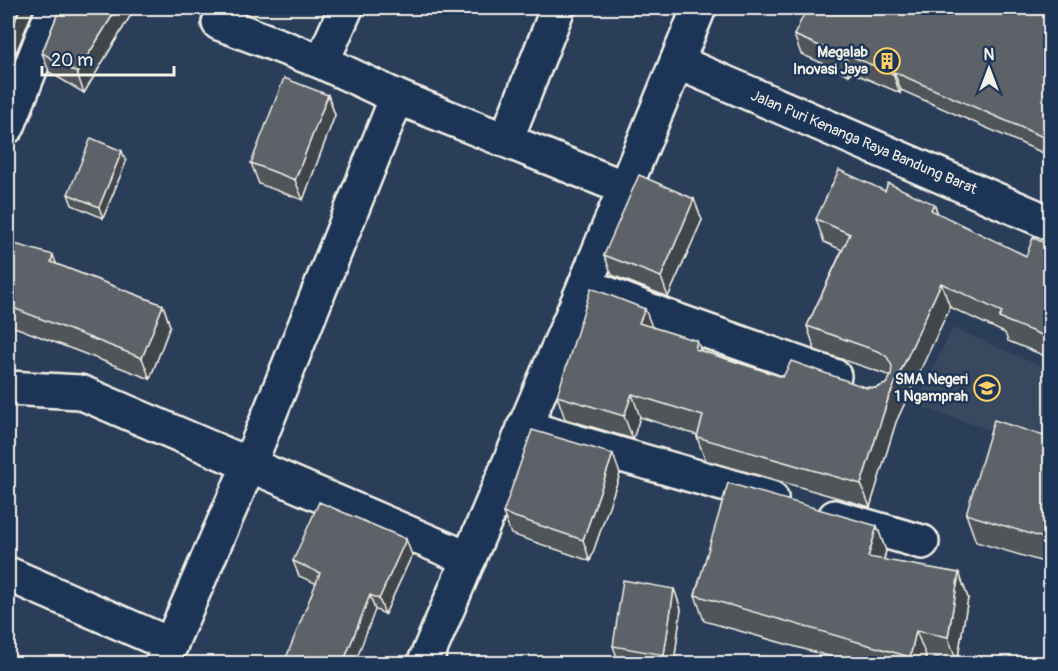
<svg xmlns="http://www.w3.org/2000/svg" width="1058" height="671" viewBox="0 0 1058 671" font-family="Pangolin,sans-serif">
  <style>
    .built { fill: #39495e }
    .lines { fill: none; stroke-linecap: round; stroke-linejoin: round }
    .minor-casing { stroke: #f4f1e8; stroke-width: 38 }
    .minor { stroke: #1d3557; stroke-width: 33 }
    .wall { fill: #4f5459; stroke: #f4f1e8; stroke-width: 1.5 }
    .shaded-wall { fill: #404549; stroke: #f4f1e8; stroke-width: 1.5 }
    .building { fill: #5c6268; stroke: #f4f1e8; stroke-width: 1.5 }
    .labels { text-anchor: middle; stroke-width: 5; stroke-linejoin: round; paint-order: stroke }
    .poi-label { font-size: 15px; font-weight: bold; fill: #f4f1e8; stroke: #1d3557; text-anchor: end }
    .street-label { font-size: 15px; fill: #f4f1e8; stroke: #1d3557 }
  </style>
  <rect width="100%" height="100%" fill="#2a3e5a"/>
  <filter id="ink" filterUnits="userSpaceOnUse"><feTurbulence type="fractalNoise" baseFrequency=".0167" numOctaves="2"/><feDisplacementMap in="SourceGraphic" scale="12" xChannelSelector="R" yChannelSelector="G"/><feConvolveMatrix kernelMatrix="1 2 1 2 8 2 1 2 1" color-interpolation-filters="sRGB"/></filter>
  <g filter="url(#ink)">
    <polygon class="built" points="953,328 1050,370 1050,450 915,405"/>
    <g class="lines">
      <g class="minor-casing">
        <g id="minor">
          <polyline points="219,23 322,62 397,97 625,188"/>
          <polyline points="322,62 346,8"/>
          <polyline points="677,62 1050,223"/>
          <polyline points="8,126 54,8"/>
          <polyline points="506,140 558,8"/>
          <polyline points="585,285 667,317 834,376"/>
          <polyline points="8,388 80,392 469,559"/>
          <polyline points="524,427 771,498"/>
          <polyline points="835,517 922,542"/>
          <polyline points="8,574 171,645"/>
          <polyline points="162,664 249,465 397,97"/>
          <polyline points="424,664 585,285 699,8"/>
        </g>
      </g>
      <use href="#minor" class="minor"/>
    </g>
    <g class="wall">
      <polygon points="8,8 34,8 16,53 8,48"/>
      <polygon points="60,8 135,8 84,93 49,72 42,53"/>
      <polygon points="1050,8 1050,156 901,90 900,93 851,72 849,75 801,54 794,35"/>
      <polygon points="328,95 335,115 303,200 259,184 251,163"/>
      <polygon points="126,162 103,218 72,205 68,194"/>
      <polygon points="885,191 934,204 938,214 1026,256 1050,245 1050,358 1008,341 1005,333 950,307 896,422 870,507 705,460 697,437 697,435 640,417 633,439 565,419 557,396 652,327 697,341 701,351 783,377 876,388 886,384 891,377 888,375 815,350 807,326 842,250 824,242 816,219"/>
      <polygon points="702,220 668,297 612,275 604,255"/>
      <polygon points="8,242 56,264 163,305 170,326 150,379 20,329 8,325"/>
      <polygon points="1050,438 1050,564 976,542 966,514"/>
      <polygon points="620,474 590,561 511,534 503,513"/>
      <polygon points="877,526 886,551 884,560 959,573 968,598 957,662 926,656 924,663 853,663 704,621 695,595"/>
      <polygon points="412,555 385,614 299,576 293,561"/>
      <polygon points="674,589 681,609 674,663 619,663 613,646"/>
    </g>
    <g class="shaded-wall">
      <polygon points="20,8 34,8 16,53 10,34"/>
      <polygon points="117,8 135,8 84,93 77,73"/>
      <polygon points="844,53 851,72 849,75 843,56"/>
      <polygon points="894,72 901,90 900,93 893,74"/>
      <polygon points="328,95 335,115 303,200 295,180"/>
      <polygon points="122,151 126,162 103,218 99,207"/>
      <polygon points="694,199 702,220 668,297 661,277"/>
      <polygon points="934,204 943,227 931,210"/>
      <polygon points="53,255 61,276 51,262"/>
      <polygon points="941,283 950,307 896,422 870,507 861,484 888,399"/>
      <polygon points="163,305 170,326 150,379 142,358"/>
      <polygon points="645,309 654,332 639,323"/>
      <polygon points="1050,321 1050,353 1044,336"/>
      <polygon points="697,341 706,364 695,349"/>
      <polygon points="632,394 640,417 633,439 624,416"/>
      <polygon points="613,454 620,474 590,561 583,540"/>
      <polygon points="877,526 886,551 877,583 868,557"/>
      <polygon points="406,539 412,555 385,614 379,599"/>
      <polygon points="959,573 968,598 957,662 948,637"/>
      <polygon points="674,589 681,609 674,663 668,663 664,655"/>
      <polygon points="370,595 375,610 355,663 343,663"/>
      <polygon points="916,631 926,656 924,663 913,663 910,657"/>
    </g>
    <g class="building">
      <polygon points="8,8 20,8 10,34 8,32"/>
      <polygon points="60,8 117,8 77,73 42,53"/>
      <polygon points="807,8 1050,8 1050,140 894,72 893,74 844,53 843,56 794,35"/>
      <polygon points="284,78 328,95 295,180 251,163"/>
      <polygon points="91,138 122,151 99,207 68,194"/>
      <polygon points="839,170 885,191 888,183 934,204 931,210 1026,256 1033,238 1050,245 1050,321 1044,336 999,318 1002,312 941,283 888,399 861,484 697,437 703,416 632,394 624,416 557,396 591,288 645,309 639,323 697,341 695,349 783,377 791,361 867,388 876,388 886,384 891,376 892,366 887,357 880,352 807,326 850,234 816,219"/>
      <polygon points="639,175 694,199 661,277 604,255"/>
      <polygon points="8,242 53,255 51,262 163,305 142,358 8,306"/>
      <polygon points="994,420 1050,438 1050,540 966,514"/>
      <polygon points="532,430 613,454 583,540 503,513"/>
      <polygon points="728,483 877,526 868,557 959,573 948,637 916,631 910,657 695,595"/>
      <polygon points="319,502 406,539 379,599 370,595 343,663 284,663 320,573 293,561"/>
      <polygon points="623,580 674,589 664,655 613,646"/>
    </g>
  </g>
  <defs>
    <g id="building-ring" transform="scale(1.35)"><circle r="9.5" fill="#1d3557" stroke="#ffd166" stroke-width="1.5"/><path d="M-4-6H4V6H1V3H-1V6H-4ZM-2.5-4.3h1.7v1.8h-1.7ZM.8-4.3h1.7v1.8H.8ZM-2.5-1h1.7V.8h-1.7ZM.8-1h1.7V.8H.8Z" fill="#ffd166"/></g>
    <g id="school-ring" transform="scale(1.35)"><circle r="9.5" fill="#1d3557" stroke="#ffd166" stroke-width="1.5"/><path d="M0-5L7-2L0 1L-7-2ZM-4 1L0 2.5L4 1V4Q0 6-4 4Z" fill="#ffd166"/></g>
  </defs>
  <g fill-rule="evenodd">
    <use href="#building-ring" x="887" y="61"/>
    <use href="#school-ring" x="987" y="388"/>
  </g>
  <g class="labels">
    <g class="poi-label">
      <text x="868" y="57">Megalab<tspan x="868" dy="17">Inovasi Jaya</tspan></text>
      <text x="968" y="384">SMA Negeri<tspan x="968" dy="17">1 Ngamprah</tspan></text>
    </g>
    <g class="street-label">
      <text transform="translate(864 142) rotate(23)" y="5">Jalan Puri Kenanga Raya Bandung Barat</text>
    </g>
  </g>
  <rect width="1058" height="671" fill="none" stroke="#1d3557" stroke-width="30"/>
  <rect x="15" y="15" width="1028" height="641" fill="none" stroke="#f4f1e8" stroke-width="2" filter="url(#ink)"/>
  <g transform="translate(989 69)" stroke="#1d3557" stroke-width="4.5" paint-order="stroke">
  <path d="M0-4.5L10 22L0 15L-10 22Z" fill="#f4f1e8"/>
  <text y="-9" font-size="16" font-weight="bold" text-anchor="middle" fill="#f4f1e8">N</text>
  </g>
  <path d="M42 66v9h132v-9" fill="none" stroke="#f4f1e8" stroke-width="3"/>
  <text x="51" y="66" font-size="18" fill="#f4f1e8" stroke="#1d3557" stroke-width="4.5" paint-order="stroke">20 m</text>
</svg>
